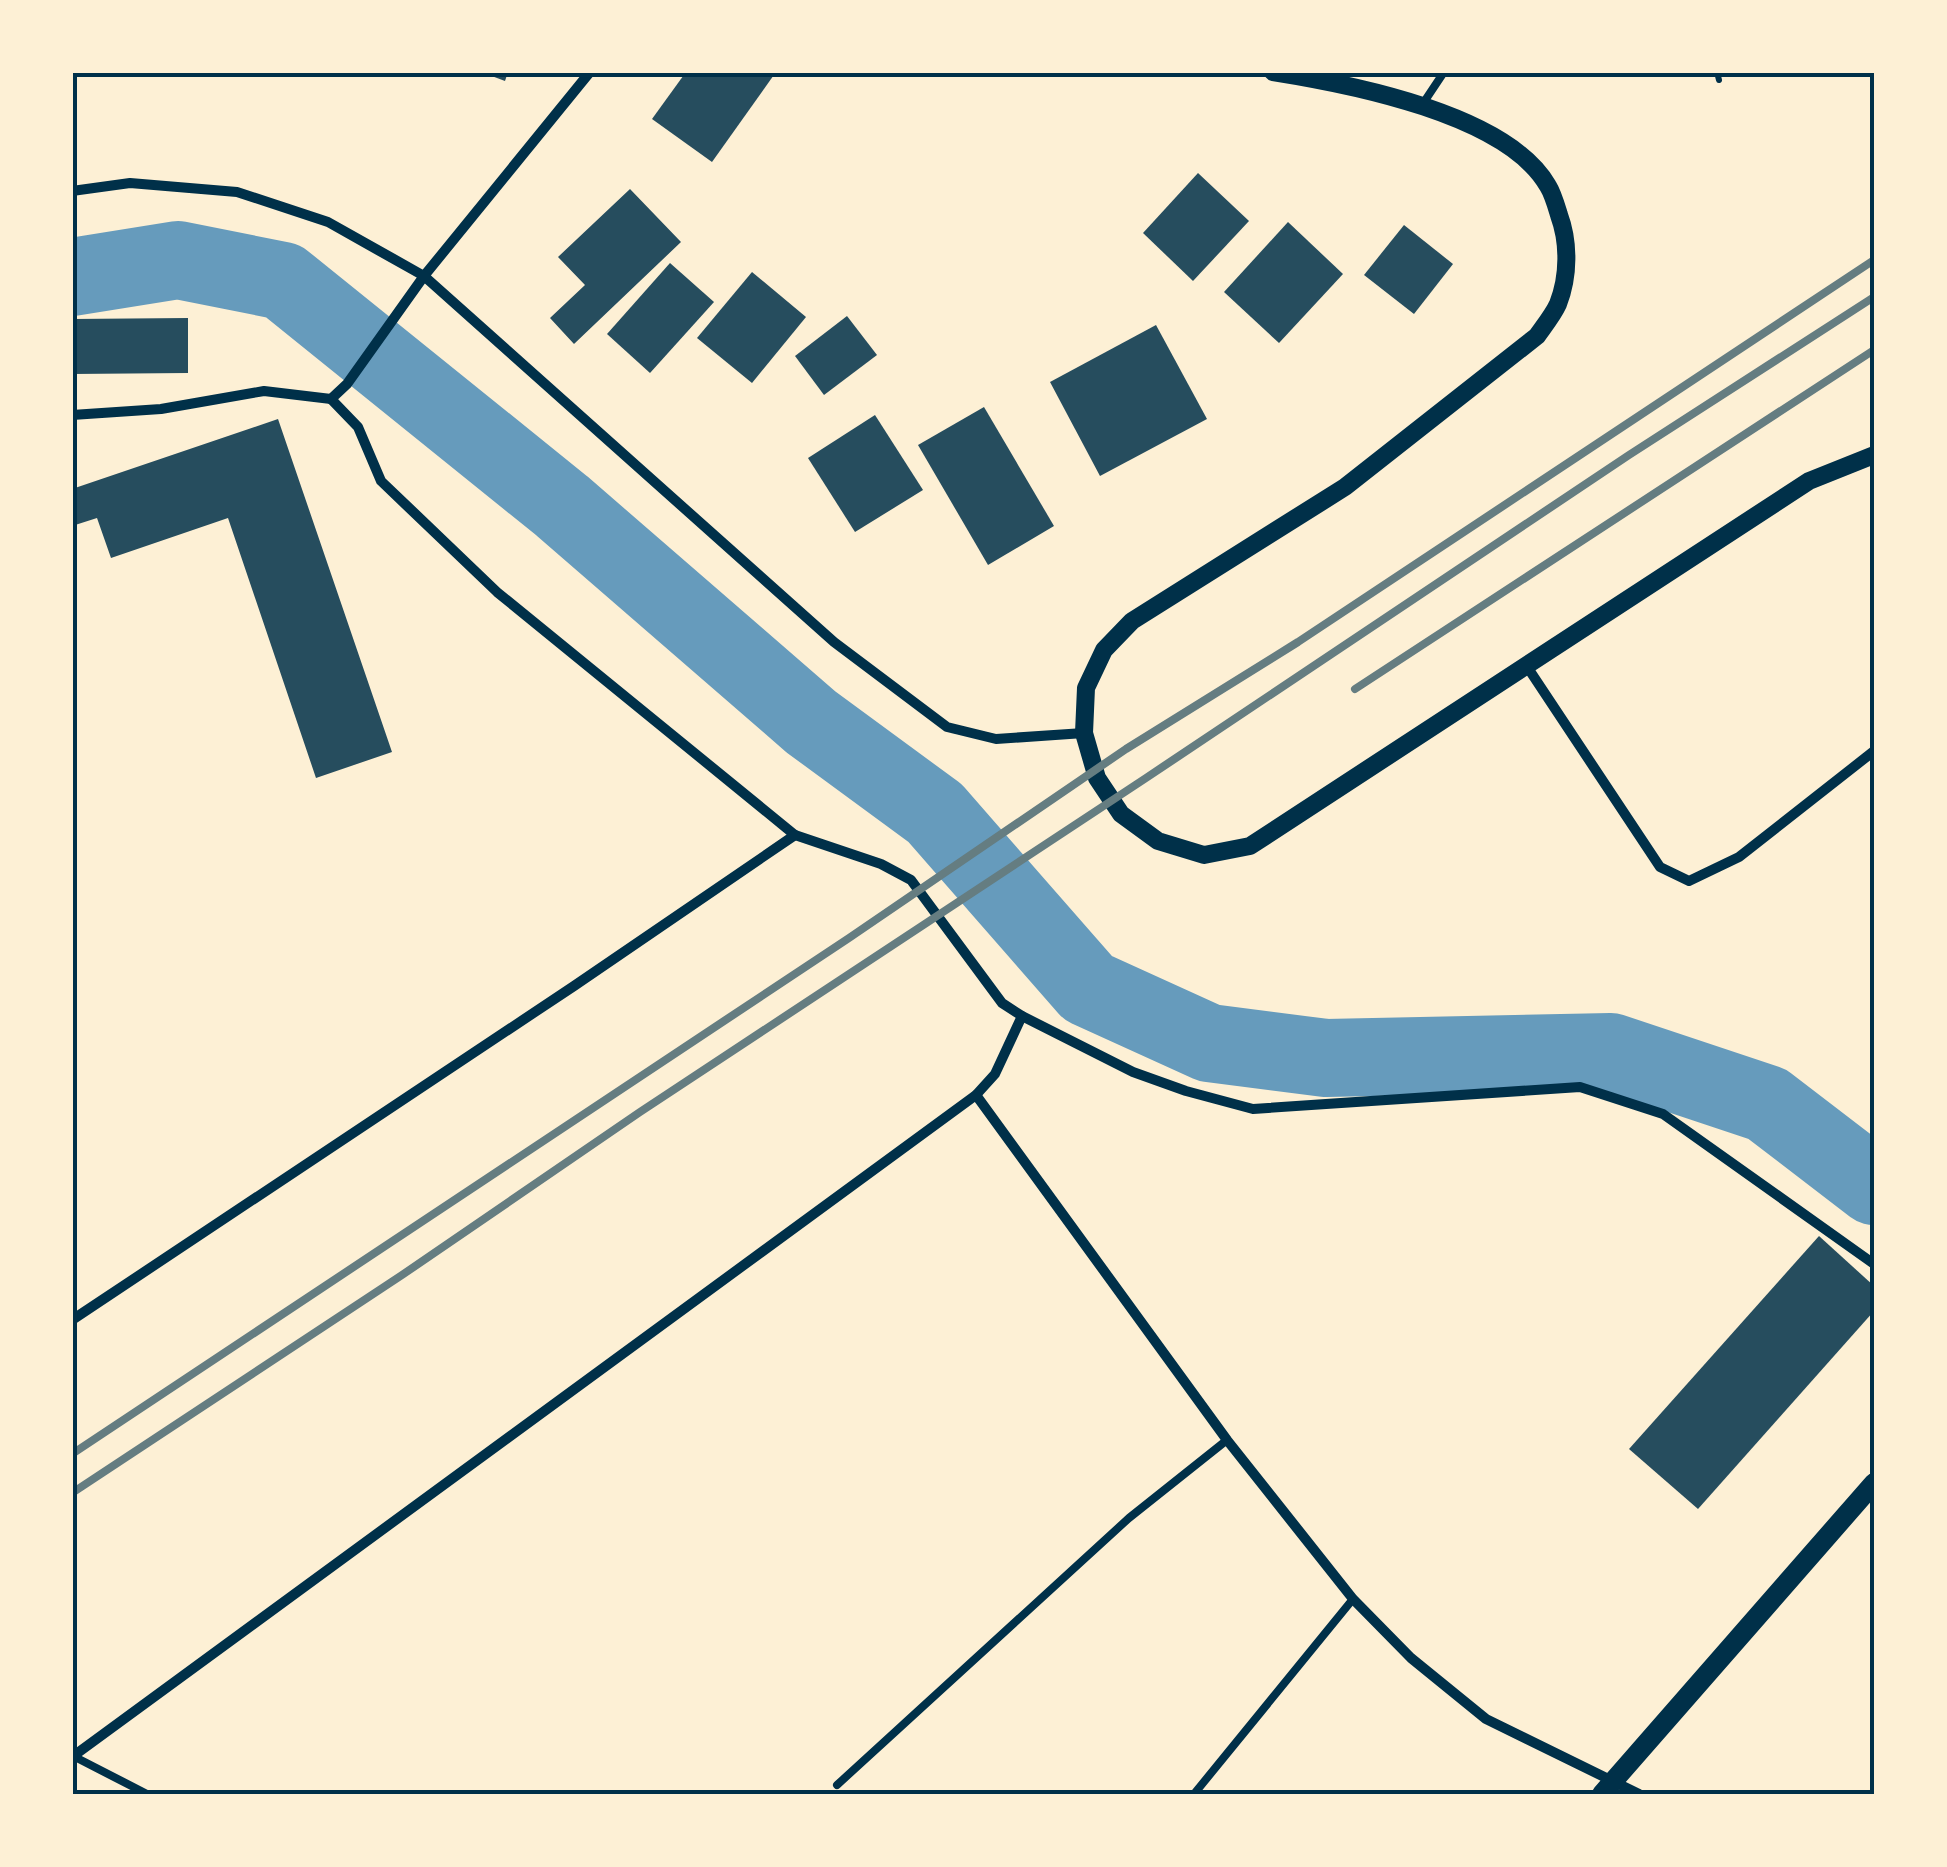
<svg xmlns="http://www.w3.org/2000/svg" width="1947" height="1867" viewBox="0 0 1947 1867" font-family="'DejaVu Sans',sans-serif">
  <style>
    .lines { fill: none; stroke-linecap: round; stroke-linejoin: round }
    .river { stroke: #669bbc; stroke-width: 78 }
    .building { fill: #264d5e }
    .path { stroke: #003049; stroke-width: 6 }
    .service { stroke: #003049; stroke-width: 8 }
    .minor { stroke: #003049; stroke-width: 10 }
    .tertiary { stroke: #003049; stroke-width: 18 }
    .secondary { stroke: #003049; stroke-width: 20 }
    .rail { stroke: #657d81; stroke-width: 8 }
    .neatline { fill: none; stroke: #003049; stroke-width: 4 }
  </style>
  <rect width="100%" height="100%" fill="#fdf0d5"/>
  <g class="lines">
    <polyline class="river" points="72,277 178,260 283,281 562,506 811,722 935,813 1088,988 1209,1043 1326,1058 1611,1052 1767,1104 1874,1186"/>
  </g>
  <g class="building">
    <polygon points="481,72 508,72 505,81"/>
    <polygon points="686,72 776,72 712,162 652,119"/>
    <polygon points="1198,173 1249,221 1193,281 1143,233"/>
    <polygon points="630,189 681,242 574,344 550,318 585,285 558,257"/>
    <polygon points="1288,222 1343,274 1279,343 1224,292"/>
    <polygon points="1404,225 1453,264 1414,314 1364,275"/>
    <polygon points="670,263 714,302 650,373 607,334"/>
    <polygon points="752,272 806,317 752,383 697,338"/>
    <polygon points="847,316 877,355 824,395 795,356"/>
    <polygon points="188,318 188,373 72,374 72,319"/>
    <polygon points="1156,325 1207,419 1100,476 1050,382"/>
    <polygon points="984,407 1054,526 988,565 918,445"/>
    <polygon points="875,415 923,490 855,532 808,458"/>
    <polygon points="278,419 392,752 316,778 228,518 111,558 97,518 72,526 72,489"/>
    <polygon points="1819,1236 1874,1286 1874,1311 1698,1509 1629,1449"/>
  </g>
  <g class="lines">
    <polyline class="path" points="1717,72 1719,80"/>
    <g class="service">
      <polyline points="1422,105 1444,72"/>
      <polyline points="73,1756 147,1794"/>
      <polyline points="837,1785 1129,1518 1227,1440"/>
      <polyline points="1194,1794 1353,1599"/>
    </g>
    <g class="minor">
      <polyline points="590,72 424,276 347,384 331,399 358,427 381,481 497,592 795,835 881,864 911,880 1002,1003 1022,1016 1133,1072 1186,1091 1253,1109 1580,1087 1663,1114 1874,1264"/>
      <polyline points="72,191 130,183 237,192 328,222 424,276 834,642 947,727 996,739 1084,733"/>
      <polyline points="72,415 161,409 264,391 331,399"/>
      <polyline points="1526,665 1660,867 1689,881 1739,857 1874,751"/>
      <polyline points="976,1095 1227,1440 1353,1599 1411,1658 1486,1719 1639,1794"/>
      <polyline points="72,1320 574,986 795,835"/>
      <polyline points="72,1757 976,1095 995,1074 1022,1016"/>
    </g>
    <path class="tertiary" d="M1273,72C1349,84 1507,114 1548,186C1553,194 1556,205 1559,215C1569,242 1569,276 1558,304C1553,315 1544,326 1537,336L1345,487L1132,621L1104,650L1086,688L1084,733L1097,778L1121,814L1158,841L1204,855L1250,846L1809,481L1874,455"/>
    <polyline class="secondary" points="1602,1794 1874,1483"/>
    <g class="rail">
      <polyline points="1355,689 1874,350"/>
      <polyline points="72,1454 849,938 1126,749 1298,642 1874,260"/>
      <polyline points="72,1493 402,1275 640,1112 1146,778 1629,455 1874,297"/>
    </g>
  </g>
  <rect width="1947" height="1867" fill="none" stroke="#fdf0d5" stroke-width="150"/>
  <rect x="75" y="75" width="1797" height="1717" class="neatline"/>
</svg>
